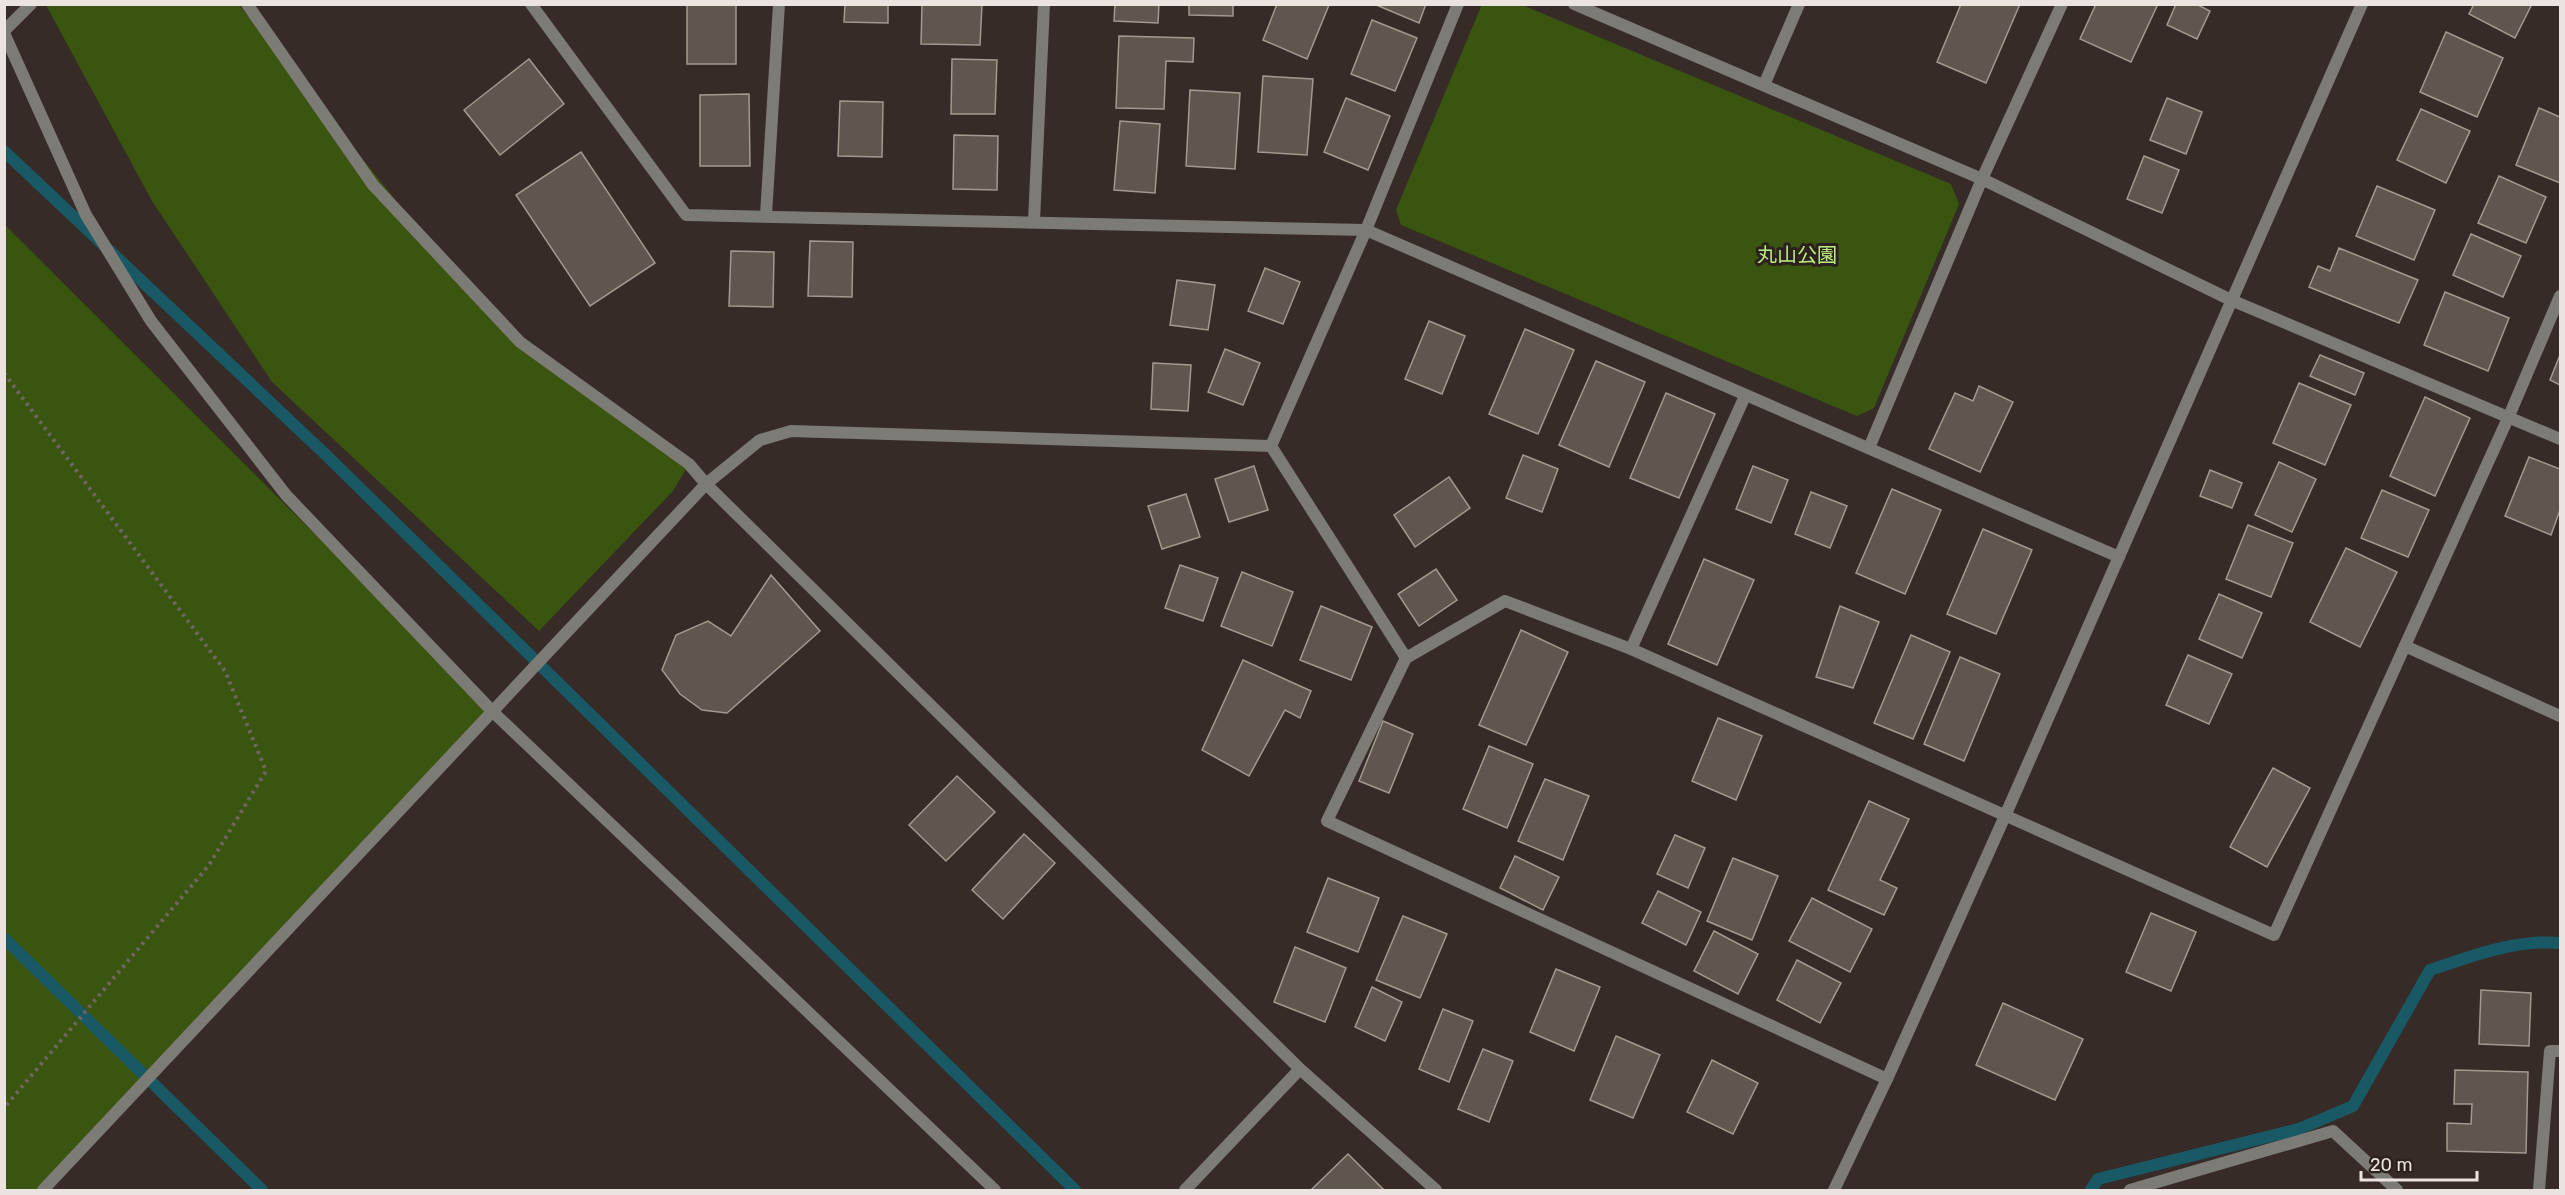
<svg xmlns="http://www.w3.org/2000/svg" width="2565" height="1195" viewBox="0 0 2565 1195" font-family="Rubik,'Noto Sans JP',sans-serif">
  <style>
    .green { fill: #3a550f }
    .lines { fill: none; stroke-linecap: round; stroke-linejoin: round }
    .stream { stroke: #185965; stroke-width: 12 }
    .building { fill: #5f564e; stroke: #a2998f; stroke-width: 1.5 }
    .path { stroke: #6f6662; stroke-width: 4; stroke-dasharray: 3 4.5; stroke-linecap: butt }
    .minor { stroke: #7d7b76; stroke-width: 12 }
    .tertiary { stroke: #7d7b76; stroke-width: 12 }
    .labels { text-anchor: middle; stroke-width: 6; stroke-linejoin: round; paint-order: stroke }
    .park-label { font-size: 20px; fill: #bcea84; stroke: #2c221d }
  </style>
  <rect width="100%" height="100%" fill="#362b27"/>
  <g class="green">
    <polygon points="1482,4 1522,5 1951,184 1959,204 1874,408 1857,416 1401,225 1396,210"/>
    <polygon points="46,5 239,5 446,263 520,342 689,464 673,491 539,631 272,382 152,201"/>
    <polygon points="4,224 493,712 43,1190 4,1190"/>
  </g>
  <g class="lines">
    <g class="stream">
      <polyline points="4,151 325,454 1075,1190"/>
      <polyline points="4,938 262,1190"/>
      <path d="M2091,1190L2098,1179L2299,1129L2353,1106L2430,970C2472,956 2515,939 2560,943"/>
    </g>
  </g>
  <g class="building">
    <rect x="687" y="4" width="49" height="60"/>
    <polygon points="845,4 888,4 888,23 844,22"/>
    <polygon points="922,4 982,4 980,45 921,44"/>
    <polygon points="1115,4 1159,4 1158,23 1114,21"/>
    <polygon points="1189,4 1233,4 1233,16 1189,15"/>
    <polygon points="1277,4 1329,5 1307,59 1263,40"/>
    <polygon points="1374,4 1426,4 1419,23"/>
    <polygon points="1961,4 2020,4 1986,83 1937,62"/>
    <polygon points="2096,4 2158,4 2131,62 2080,39"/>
    <polygon points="2176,4 2196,4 2210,11 2197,39 2167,25"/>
    <polygon points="2474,4 2532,4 2515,38 2469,14"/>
    <polygon points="1372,20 1417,38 1395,91 1351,74"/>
    <polygon points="2446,32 2503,58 2477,117 2420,92"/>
    <polygon points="1119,36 1194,38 1193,62 1166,61 1164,109 1116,108"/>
    <polygon points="529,59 564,104 500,155 464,110"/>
    <polygon points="952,59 997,60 995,114 951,114"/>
    <polygon points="1263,76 1313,79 1307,155 1258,152"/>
    <polygon points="1190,90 1240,93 1235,169 1186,166"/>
    <polygon points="749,94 750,166 700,166 700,95"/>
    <polygon points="1346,98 1390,116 1368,170 1324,152"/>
    <polygon points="2167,98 2202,112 2186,154 2150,140"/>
    <polygon points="840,101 883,102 882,157 838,156"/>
    <polygon points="2539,108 2560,117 2560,183 2516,165"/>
    <polygon points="2421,109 2470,131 2446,183 2397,160"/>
    <polygon points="1120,121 1160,124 1155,193 1114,190"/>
    <polygon points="954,135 998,136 997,190 953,189"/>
    <polygon points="581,152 655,263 590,306 516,195"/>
    <polygon points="2144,156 2179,170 2162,213 2127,199"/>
    <polygon points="2499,176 2546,197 2526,243 2478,223"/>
    <polygon points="2377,186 2435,210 2414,260 2356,236"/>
    <polygon points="2471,234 2521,256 2503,297 2453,275"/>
    <polygon points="810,241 853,242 852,297 808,296"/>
    <polygon points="2339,248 2418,280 2399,323 2309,287 2318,266 2330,271"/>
    <polygon points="731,251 774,252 773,307 729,306"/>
    <polygon points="1265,268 1300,282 1283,324 1248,311"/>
    <polygon points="1177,280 1215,285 1208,330 1170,325"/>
    <polygon points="2445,292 2509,318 2488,371 2424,345"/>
    <polygon points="1429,321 1465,336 1442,394 1405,379"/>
    <polygon points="1525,329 1574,350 1538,434 1489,414"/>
    <polygon points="1225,349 1260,363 1243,405 1208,392"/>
    <polygon points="2320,355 2364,373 2355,395 2310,376"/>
    <polygon points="2560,355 2560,385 2550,380"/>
    <polygon points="1596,361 1645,382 1609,467 1559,445"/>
    <polygon points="1153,363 1191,365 1188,411 1151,409"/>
    <polygon points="2299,383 2351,405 2325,465 2273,443"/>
    <polygon points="1979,386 2013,402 1980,472 1929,449 1955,393 1973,401"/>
    <polygon points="1666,393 1715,414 1679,498 1630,478"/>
    <polygon points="2425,397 2470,418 2435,496 2390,476"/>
    <polygon points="1523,455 1558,469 1542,512 1506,498"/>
    <polygon points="2529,457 2560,469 2560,510 2551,535 2505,516"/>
    <polygon points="2279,462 2316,479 2292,532 2255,515"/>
    <polygon points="1254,466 1268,510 1229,522 1215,479"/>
    <polygon points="1753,466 1788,480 1771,523 1736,509"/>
    <polygon points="2210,470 2242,483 2232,508 2200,496"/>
    <polygon points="1449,477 1470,508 1415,547 1394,515"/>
    <polygon points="1892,489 1941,510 1905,594 1856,573"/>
    <polygon points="2382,490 2429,510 2408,557 2361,538"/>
    <polygon points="1811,492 1847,506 1830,548 1795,534"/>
    <polygon points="1186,494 1200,537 1162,549 1148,506"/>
    <polygon points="2248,525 2293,543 2271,597 2226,579"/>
    <polygon points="1983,529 2032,550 1996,634 1947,614"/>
    <polygon points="2346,548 2397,572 2360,647 2310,622"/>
    <polygon points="1704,559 1754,580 1717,665 1668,644"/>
    <polygon points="1180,565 1218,578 1203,621 1165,608"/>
    <polygon points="1436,569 1457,600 1419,626 1398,594"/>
    <polygon points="1242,572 1293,592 1272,646 1221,626"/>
    <polygon points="771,575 820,631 727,713 702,710 680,694 662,670 676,635 708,621 731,636"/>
    <polygon points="2219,594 2262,613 2242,658 2199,639"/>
    <polygon points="1321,606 1372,627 1351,680 1300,660"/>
    <polygon points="1840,606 1879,622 1853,688 1816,677"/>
    <polygon points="1521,630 1568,652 1526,745 1479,725"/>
    <polygon points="1911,635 1950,652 1913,739 1874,723"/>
    <polygon points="2188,655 2232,674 2209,724 2166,705"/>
    <polygon points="1960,657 2000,674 1964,761 1924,744"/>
    <polygon points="1243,660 1311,691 1300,718 1285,710 1249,776 1202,750"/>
    <polygon points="1718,718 1762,736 1736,800 1692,781"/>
    <polygon points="1383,721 1413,734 1389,793 1359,781"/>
    <polygon points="1489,746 1533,764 1507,828 1463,809"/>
    <polygon points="2273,768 2310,788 2267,867 2230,847"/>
    <polygon points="957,776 995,812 946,861 909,825"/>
    <polygon points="1545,779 1589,796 1563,860 1518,841"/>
    <polygon points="1869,801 1909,819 1880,880 1897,888 1884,915 1828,890"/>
    <polygon points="1024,834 1055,863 1003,919 972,890"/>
    <polygon points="1675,835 1705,848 1688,888 1657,874"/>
    <polygon points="1515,856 1559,877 1543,910 1500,888"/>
    <polygon points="1733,858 1778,876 1752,940 1707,921"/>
    <polygon points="1328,878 1379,898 1358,952 1307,932"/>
    <polygon points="1658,891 1701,912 1686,945 1642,923"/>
    <polygon points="1812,898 1872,929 1850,972 1789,941"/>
    <polygon points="2151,913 2196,932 2171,991 2126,972"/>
    <polygon points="1403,916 1447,934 1420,998 1376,980"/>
    <polygon points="1714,931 1758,954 1738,994 1694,971"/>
    <polygon points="1295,947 1346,968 1325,1022 1274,1002"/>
    <polygon points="1797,960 1841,983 1820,1023 1777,1000"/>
    <polygon points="1556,969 1600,987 1574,1051 1530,1032"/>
    <polygon points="1372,987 1402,1002 1385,1041 1355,1027"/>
    <polygon points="2481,990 2531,993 2529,1046 2479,1044"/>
    <polygon points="2003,1003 2083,1039 2055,1100 1976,1065"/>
    <polygon points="1443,1009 1473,1021 1449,1082 1419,1069"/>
    <polygon points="1616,1036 1660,1055 1633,1118 1590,1100"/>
    <polygon points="1483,1049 1513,1061 1489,1122 1458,1109"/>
    <polygon points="1712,1060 1758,1083 1733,1134 1687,1112"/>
    <polygon points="2455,1070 2528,1072 2526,1153 2447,1151 2447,1123 2471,1124 2472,1104 2454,1104"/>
    <polygon points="1348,1154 1384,1190 1311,1190"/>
  </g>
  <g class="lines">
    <polyline class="path" points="4,373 225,671 266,771 209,865 4,1108"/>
    <g class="minor">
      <polyline points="247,4 373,185 520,342 689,464 706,484 1300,1069 1436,1190"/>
      <polyline points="531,4 686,215 1366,230 2119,557"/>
      <polyline points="1574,4 1982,179 2231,300 2560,439"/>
      <polyline points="4,31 31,4"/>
      <polyline points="1764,85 1799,4"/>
      <polyline points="766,215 779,4"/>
      <polyline points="1034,221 1044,4"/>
      <polyline points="1271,446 1366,230 1458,4"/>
      <polyline points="1271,446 1406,658"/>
      <polyline points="1869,448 1982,179 2062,4"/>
      <polyline points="2405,646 2560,716"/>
      <polyline points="1631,649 1745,396"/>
      <polyline points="1887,1079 1327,821 1406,658 1505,601 1631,649 2274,935 2509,416 2560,296"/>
      <polyline points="43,1190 706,484 760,440 791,431 1271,446"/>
      <polyline points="1185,1190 1300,1069"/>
      <polyline points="2130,1190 2333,1131 2397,1190"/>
      <polyline points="2539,1190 2550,1051 2560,1051"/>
    </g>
    <g class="tertiary">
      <polyline points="4,33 86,215 151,321 286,495 493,712 995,1190"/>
      <polyline points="1834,1190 1887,1079 2005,816 2362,4"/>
    </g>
  </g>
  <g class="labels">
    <g class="park-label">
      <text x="1797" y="262">丸山公園</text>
    </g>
  </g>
  <rect width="2565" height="1195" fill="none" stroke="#eae3e0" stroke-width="12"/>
  <path d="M2361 1171v9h116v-9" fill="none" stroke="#eae3e0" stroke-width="3"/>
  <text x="2370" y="1171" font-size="18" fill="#eae3e0" stroke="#2c221d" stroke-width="4.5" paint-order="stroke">20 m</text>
</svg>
